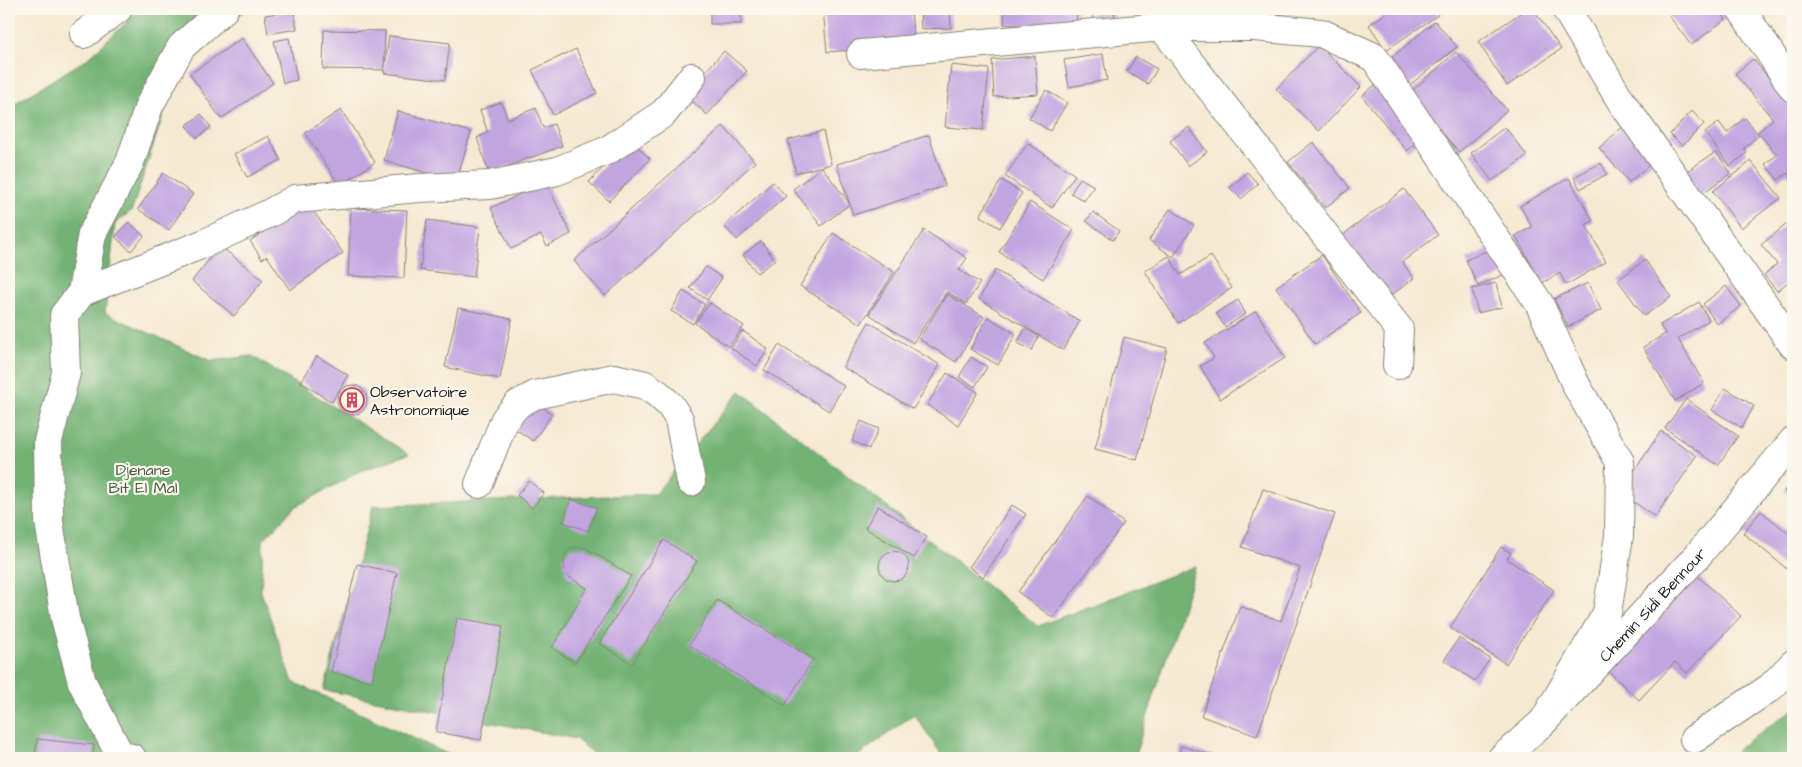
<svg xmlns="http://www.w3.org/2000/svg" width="1802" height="767" viewBox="0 0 1802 767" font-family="'Architects Daughter',sans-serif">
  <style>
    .forest { fill: #72b274; stroke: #476748 }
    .building { fill: #c2a4e1 }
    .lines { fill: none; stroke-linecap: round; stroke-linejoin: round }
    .minor-casing { stroke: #888276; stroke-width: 30 }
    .minor { stroke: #fff; stroke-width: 28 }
    .labels { text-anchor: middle; stroke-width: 4.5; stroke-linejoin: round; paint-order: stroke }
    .poi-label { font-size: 16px; fill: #1c1c1c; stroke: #fbf7ec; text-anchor: start }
    .park-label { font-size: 16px; fill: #445b42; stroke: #fbf7ec }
    .street-label { font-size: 16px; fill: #1c1c1c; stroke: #fbf7ec }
  </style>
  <rect width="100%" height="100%" fill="#fbf7ec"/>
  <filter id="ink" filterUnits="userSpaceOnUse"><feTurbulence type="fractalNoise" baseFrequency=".02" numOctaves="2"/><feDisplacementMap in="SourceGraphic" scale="10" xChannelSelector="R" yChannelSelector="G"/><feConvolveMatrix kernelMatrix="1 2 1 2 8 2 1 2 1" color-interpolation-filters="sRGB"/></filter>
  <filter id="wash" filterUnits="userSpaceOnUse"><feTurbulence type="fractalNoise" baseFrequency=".0096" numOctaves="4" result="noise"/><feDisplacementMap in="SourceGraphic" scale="20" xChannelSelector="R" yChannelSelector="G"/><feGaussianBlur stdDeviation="1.12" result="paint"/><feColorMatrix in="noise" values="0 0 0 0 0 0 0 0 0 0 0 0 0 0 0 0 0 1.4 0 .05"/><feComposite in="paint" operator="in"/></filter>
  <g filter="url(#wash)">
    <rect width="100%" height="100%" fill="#f5e9d1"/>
    <g class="forest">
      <polygon points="141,9 248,9 208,36 174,82 132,210 115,224 105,313 211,361 252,356 409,454 361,471 295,507 263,540 261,592 293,682 456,758 9,758 9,107 87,59"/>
      <polygon points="740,391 1038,626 1196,566 1134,758 944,758 914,714 855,758 597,758 576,739 324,690 373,506 655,494"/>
      <polygon points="1793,710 1793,758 1732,758 1741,746"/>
    </g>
    <g id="blocks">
      <g class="building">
        <rect x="710" y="9" width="31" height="15"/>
        <polygon points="823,9 911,9 914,45 827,52"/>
        <polygon points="920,9 950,9 951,28 921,29"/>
        <polygon points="1005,9 1077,9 1076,29 1004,24"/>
        <polygon points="1092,9 1114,9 1115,20 1093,22"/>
        <polygon points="1202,9 1240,9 1240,12 1202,11"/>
        <polygon points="1255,9 1323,9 1323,10 1256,16"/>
        <polygon points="1392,9 1434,9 1438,15 1386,50 1369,25"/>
        <polygon points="1526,9 1533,9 1561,49 1507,86 1478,42"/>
        <polygon points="1680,9 1718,9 1726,19 1691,45 1669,16"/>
        <polygon points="294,11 297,29 268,34 265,15"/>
        <polygon points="1435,21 1457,47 1406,88 1385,63"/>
        <polygon points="324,30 385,31 384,70 323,69"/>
        <polygon points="389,36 450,43 445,80 384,73"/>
        <polygon points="242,38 273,83 221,119 190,74"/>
        <polygon points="289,38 297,80 283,83 274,41"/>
        <polygon points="1319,45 1361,87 1319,131 1276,89"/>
        <polygon points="576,49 597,93 553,115 532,70"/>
        <polygon points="724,51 747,71 707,115 685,94"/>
        <polygon points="1456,52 1507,110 1459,152 1432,121 1405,97"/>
        <polygon points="1103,54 1107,80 1069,87 1064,60"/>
        <polygon points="1035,56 1038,94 994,97 992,60"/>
        <polygon points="1136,57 1157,69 1148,84 1127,71"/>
        <polygon points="1753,59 1790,104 1788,105 1793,112 1793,180 1787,173 1778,180 1765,164 1777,155 1758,132 1773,119 1735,74"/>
        <polygon points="951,65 989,69 983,130 945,127"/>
        <polygon points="1376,84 1421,139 1407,151 1362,96"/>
        <polygon points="1046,90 1067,103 1050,131 1029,118"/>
        <polygon points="501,102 508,119 536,108 543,128 554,124 562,146 489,173 477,138 488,133 480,110"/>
        <polygon points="341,110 375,162 340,186 305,133"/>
        <polygon points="398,111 471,132 456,182 384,160"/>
        <polygon points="1692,111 1704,124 1682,146 1670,134"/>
        <polygon points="201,114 211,127 197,138 186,126"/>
        <polygon points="1745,118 1759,135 1744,148 1747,153 1730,166 1705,133 1719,122 1727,133"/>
        <polygon points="1626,124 1656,159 1629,182 1599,148"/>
        <polygon points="723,126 755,162 605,296 574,261"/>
        <polygon points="1189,127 1207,152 1188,166 1170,141"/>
        <polygon points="1505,127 1527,156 1492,181 1471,153"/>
        <polygon points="823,131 831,164 796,173 788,140"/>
        <polygon points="929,135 945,186 853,215 837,164"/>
        <polygon points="268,136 281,160 247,177 234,154"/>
        <polygon points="630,139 650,159 609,201 589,182"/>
        <polygon points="1313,142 1350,188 1325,208 1288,162"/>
        <polygon points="1028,143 1075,175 1052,208 1005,176"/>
        <polygon points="1716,152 1731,173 1697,197 1681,175"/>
        <polygon points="1751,161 1781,198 1741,228 1713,191"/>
        <polygon points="1601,163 1607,174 1580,189 1574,177"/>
        <polygon points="822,167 850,204 821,226 793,189"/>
        <polygon points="1247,172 1258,184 1241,199 1230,188"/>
        <polygon points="163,173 193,194 169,230 138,209"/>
        <polygon points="1080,178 1094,186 1084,201 1071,193"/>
        <polygon points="1569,178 1593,221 1586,225 1606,262 1566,285 1560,273 1542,283 1515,236 1532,227 1520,206"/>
        <polygon points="1001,180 1022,193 1000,228 980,216"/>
        <polygon points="546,182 571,234 547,246 541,235 511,249 491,208"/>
        <polygon points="773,182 786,196 737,240 724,226"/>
        <polygon points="1404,189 1438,235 1402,262 1414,278 1389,297 1343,235"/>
        <polygon points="307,202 343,253 290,290 267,256 262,259 250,241"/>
        <polygon points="1030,202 1074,230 1043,279 999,252"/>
        <polygon points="351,208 407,210 404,278 348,276"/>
        <polygon points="1170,209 1194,225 1173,257 1149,240"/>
        <polygon points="1093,212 1119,231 1113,240 1086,221"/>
        <polygon points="1793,219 1793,278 1777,291 1764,275 1777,264 1761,245"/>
        <polygon points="427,220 480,227 474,277 420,270"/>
        <polygon points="129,222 144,236 131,251 115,237"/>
        <polygon points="924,230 967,258 959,270 980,283 966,304 947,292 913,343 869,314"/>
        <polygon points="833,233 894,272 861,324 800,286"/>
        <polygon points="761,241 775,260 757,273 743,255"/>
        <polygon points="220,246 263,280 234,316 192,281"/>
        <polygon points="1495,247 1507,273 1478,286 1466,260"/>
        <polygon points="1322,255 1361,313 1315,344 1276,287"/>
        <polygon points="1169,256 1180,275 1211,256 1232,288 1178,323 1145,271"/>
        <polygon points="1645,260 1671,297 1644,316 1618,280"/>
        <polygon points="706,267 722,278 707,300 690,288"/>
        <polygon points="995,270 1080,321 1063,350 979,299"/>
        <polygon points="1496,283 1502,307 1478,313 1472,289"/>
        <polygon points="1588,283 1601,310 1568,327 1554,299"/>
        <polygon points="1726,286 1741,306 1717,324 1703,304"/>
        <polygon points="683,291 705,305 693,324 671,311"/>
        <polygon points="947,294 984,317 956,362 919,339"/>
        <polygon points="1238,300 1246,314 1225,327 1216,313"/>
        <polygon points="1699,302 1709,320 1678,339 1704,383 1675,401 1643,347 1665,334 1660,325"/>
        <polygon points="710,303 744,326 729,347 695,323"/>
        <polygon points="458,308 512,319 500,379 445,367"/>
        <polygon points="1256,311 1285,358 1220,399 1200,366 1214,358 1205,343"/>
        <polygon points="988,317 1016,334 998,365 970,349"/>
        <polygon points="869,322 940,365 913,409 843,367"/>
        <polygon points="1025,329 1039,336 1032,350 1017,343"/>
        <polygon points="743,331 768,349 757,366 731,348"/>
        <polygon points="1124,337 1167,348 1137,460 1095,449"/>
        <polygon points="779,345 844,386 829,411 764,370"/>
        <polygon points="317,356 348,375 332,402 301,382"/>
        <polygon points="971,357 987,367 975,387 959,377"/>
        <polygon points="947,373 978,392 958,425 927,405"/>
        <circle cx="352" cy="400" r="15"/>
        <polygon points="1725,388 1754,406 1742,428 1712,410"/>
        <polygon points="528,397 552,414 533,441 508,424"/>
        <polygon points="1686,399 1738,436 1718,465 1665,428"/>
        <polygon points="861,421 879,429 869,449 852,441"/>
        <polygon points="1661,431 1697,456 1655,517 1620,492"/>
        <polygon points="1793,479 1793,499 1784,491"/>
        <polygon points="529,481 544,493 532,508 517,495"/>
        <polygon points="1263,489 1335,514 1257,736 1201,716 1240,606 1281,621 1300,568 1242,547"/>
        <polygon points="1088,496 1124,523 1053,618 1018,592"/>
        <polygon points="571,499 597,508 588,531 563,522"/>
        <polygon points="1012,505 1026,514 983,577 969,567"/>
        <polygon points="878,506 927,537 914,558 865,528"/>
        <polygon points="1761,511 1793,537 1793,574 1743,533"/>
        <polygon points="664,540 697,561 632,664 599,643"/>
        <polygon points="585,547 631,576 575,663 552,648 587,588 566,575 563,557 571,548"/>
        <polygon points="1501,547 1511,553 1507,559 1554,590 1506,664 1450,628"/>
        <circle cx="894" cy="566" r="15"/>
        <polygon points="357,564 397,573 372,681 331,672"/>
        <polygon points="1690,569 1741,616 1687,673 1675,662 1639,700 1609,672 1660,617 1652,609"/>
        <polygon points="717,600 813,659 785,705 689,645"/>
        <polygon points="457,618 503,626 481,740 436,732"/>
        <polygon points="1459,638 1490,659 1475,681 1444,660"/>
        <polygon points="37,739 94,745 93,758 35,758"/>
        <polygon points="1181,746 1222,758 1178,758"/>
      </g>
    </g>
  </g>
  <g filter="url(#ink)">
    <use href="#blocks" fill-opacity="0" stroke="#888276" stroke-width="1"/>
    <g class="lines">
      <g class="minor-casing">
        <g id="minor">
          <polyline points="1566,9 1621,101 1793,345"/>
          <polyline points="1741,9 1793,88"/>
          <polyline points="1162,27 1399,329 1397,365"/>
          <polyline points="84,34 118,9"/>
          <polyline points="861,54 1162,27 1255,27 1321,33 1374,57 1539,303 1576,385 1620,462 1619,536 1607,613 1543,722"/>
          <polyline points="82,292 203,244 270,213 295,199 419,188 490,185 557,171 608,150 664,113 692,77"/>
          <polyline points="479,484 505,419 518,404 535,395 614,378 645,385 658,394 670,405 679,419 691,482"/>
          <polyline points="1694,739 1771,687 1793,664"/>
          <polyline points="132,758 120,755 82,682 65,618 49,522 48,441 66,373 64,315 82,292 92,234 130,162 149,106 181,47 224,9"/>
          <path id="s1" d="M1502,758L1543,722L1698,555L1793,441"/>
        </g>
      </g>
      <use href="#minor" class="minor"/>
    </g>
  </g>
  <defs>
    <g id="building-ring" transform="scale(1.25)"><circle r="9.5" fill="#fbf7ec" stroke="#d1495b" stroke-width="1.5"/><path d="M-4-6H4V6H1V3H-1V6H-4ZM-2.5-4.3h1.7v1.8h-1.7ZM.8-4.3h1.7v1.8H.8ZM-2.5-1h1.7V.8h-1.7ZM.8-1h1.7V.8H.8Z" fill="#d1495b"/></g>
  </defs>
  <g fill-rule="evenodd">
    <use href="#building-ring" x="352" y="400"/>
  </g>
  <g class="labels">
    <g class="poi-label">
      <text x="370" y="397">Observatoire<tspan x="370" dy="18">Astronomique</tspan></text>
    </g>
    <g class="park-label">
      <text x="143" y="475">Djenane<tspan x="143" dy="18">Bit El Mal</tspan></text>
    </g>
    <g class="street-label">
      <text dy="6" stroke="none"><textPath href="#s1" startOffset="215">Chemin Sidi Bennour</textPath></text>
    </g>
  </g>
  <rect width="1802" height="767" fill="none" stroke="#fbf7ec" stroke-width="30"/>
</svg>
